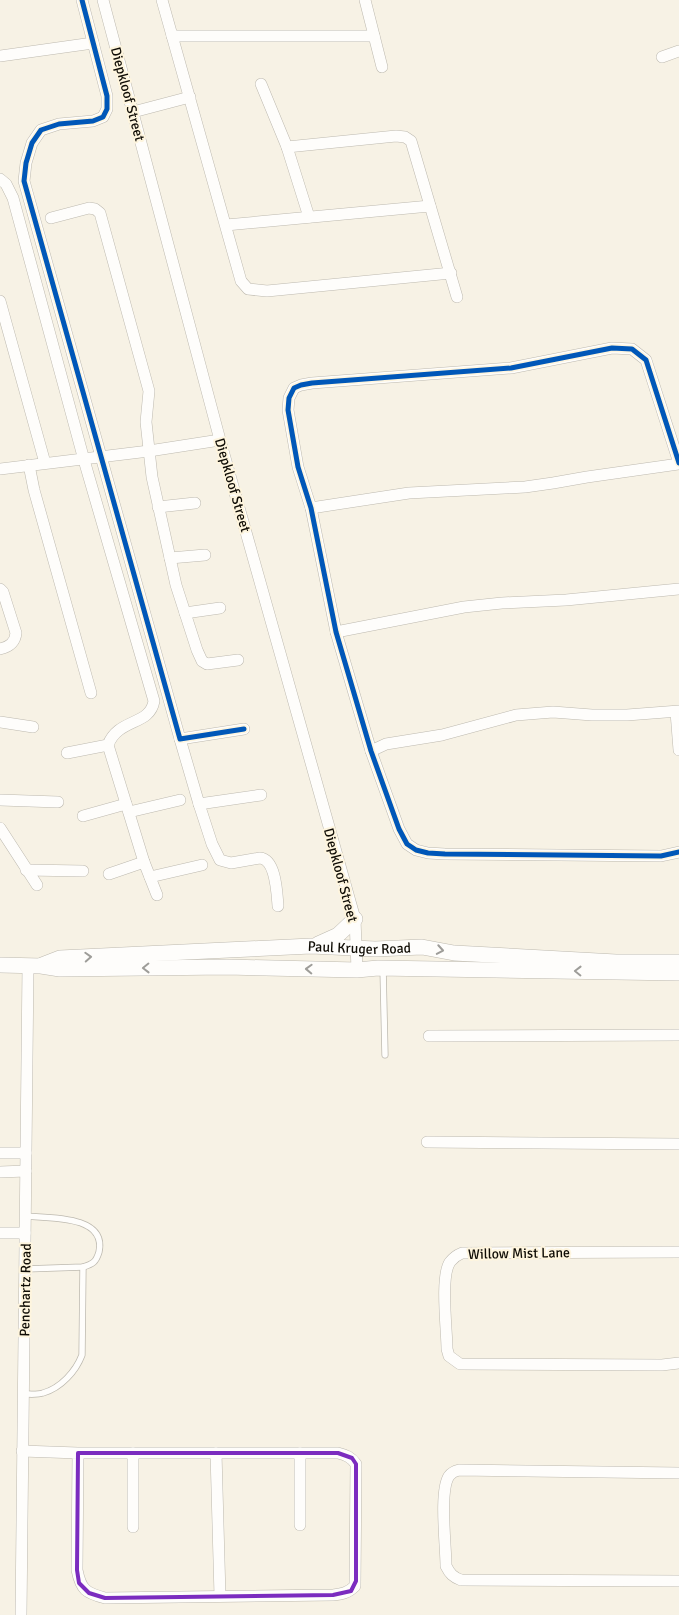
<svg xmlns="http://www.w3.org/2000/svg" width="679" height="1615" viewBox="0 0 679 1615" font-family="Signika,sans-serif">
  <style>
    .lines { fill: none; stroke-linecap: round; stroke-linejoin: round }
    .service-casing { stroke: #bdb9af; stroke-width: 7 }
    .minor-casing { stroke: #bdb9af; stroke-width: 12 }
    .tertiary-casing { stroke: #bdb9af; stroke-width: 16 }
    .service { stroke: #fefdfb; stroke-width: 5.5 }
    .minor { stroke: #fefdfb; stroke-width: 11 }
    .tertiary { stroke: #fefdfb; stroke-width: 15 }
    .cycleway-casing { stroke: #fef5de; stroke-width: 8 }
    .cycleway { stroke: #0057b8; stroke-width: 5 }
    .oneway { stroke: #9e9d99 }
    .marked { fill: none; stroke: #7b2cbf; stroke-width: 4; stroke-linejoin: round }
    .labels { text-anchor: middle; stroke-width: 4; stroke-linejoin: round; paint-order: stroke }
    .street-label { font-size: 14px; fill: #0f0c05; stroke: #fef5de }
  </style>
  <rect width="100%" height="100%" fill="#f7f2e5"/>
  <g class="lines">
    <g class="service-casing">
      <g id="service">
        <polyline points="383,968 385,1055"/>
        <path d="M25,1269L83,1267C93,1264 96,1262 99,1252C107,1215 49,1218 25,1216"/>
        <path d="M23,1394C29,1394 37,1395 43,1393C61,1388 76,1371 82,1355L83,1267"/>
      </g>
    </g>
    <g class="minor-casing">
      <g id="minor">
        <polyline points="82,0 107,96 107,109 103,117 93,121 59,124 41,130 32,143 26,163 24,181 180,739 244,729"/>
        <polyline points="103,0 220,440 355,919 357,970"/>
        <polyline points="162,0 241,281 248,289 267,291 451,273"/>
        <polyline points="365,0 382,67"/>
        <polyline points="172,36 374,36"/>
        <polyline points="0,56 93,43"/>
        <polyline points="662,57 679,51"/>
        <polyline points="261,84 287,147 309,217"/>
        <polyline points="133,112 190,97"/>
        <polyline points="287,147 396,136 405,137 411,141 457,297"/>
        <path d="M0,179L6,184L13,198L84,460L154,701C150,726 118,718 108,745L144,862L157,895"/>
        <polyline points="51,218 89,208 95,209 100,213 149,391 146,422 152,477 176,585 197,650 202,661 207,664 238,660"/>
        <polyline points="226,225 430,206"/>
        <polyline points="0,301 45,463"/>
        <polyline points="679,463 646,360 632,349 612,348 511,368 312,383 301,385 294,388 289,398 288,410 298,467 311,508 336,632 371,751 399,829 407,844 416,850 428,853 445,854 661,856 679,852"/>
        <polyline points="29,465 34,490 91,693"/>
        <polyline points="0,469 149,451 220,440"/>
        <polyline points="158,507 195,503"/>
        <polyline points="311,508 409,493 525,487 553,483 587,477 679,464"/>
        <polyline points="170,558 205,555"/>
        <path d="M0,589L3,592L16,633C15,643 9,647 0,649"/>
        <polyline points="185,613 220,608"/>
        <polyline points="336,632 464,607 502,603 566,600 679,589"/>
        <polyline points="676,712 679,750"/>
        <polyline points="0,722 33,727"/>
        <polyline points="180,739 199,804 261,795"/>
        <polyline points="371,751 386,744 442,735 516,715 553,712 592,715 627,715 679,711"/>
        <polyline points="67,753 108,745"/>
        <polyline points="0,800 58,802"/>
        <path d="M199,804L212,844L220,860L231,863L260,858C276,859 277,894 278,906"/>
        <polyline points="129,812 180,800"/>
        <polyline points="83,816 126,804"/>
        <polyline points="0,828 37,885"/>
        <polyline points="26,870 83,871"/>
        <polyline points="109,874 144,862"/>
        <polyline points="150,877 202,865"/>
        <polyline points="429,1036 679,1035"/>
        <polyline points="427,1142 679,1144"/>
        <polyline points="0,1153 26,1153"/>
        <polyline points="0,1172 26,1171"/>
        <polyline points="0,1233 25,1233"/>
        <path d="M679,1252L462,1253C457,1255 453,1258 450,1262C440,1276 447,1331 447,1349L449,1356L460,1364L662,1365L679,1363"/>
        <path d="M22,1451L78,1453H338C346,1455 351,1457 356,1464L355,1586C348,1593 342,1594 333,1595L105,1598C86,1593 81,1590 77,1570L78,1453"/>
        <polyline points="216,1453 220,1596"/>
        <path d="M679,1473L459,1470C455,1471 452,1472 449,1476C439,1491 446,1546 446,1566C450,1574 453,1577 461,1580L679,1581"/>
        <polyline points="300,1525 300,1453"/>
        <polyline points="133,1527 133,1453"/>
        <polyline points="21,1615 28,966"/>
      </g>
    </g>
    <g class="tertiary-casing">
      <g id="tertiary">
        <polyline points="318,944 338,935 355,919"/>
        <polyline points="0,965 41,966 60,969 227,967 357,970 378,968 679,973"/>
        <path id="s1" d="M42,965L60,958L311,946L375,949L422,947L454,953L616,962H679"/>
      </g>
    </g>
    <use href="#service" class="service"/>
    <use href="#minor" class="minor"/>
    <use href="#tertiary" class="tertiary"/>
    <g class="cycleway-casing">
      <g id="cycleway">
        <polyline points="82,0 107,96 107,109 103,117 93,121 59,124 41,130 32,143 26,163 24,181 180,739 244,729"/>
        <polyline points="679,463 646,360 632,349 612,348 511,368 312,383 301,385 294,388 289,398 288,410 298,467 311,508 336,632 371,751 399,829 407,844 416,850 428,853 445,854 661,856 679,852"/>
      </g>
    </g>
    <use href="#cycleway" class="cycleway"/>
  </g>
  <defs><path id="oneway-chevron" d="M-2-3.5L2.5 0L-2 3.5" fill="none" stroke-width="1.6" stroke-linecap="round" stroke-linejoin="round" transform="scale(1.25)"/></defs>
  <g class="oneway">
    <use href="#oneway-chevron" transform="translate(440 950) rotate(10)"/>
    <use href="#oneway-chevron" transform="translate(88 957) rotate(-3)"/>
    <use href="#oneway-chevron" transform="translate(146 968) rotate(179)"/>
    <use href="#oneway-chevron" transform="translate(309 969) rotate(-178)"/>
    <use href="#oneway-chevron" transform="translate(578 971) rotate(-179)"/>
  </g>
  <path class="marked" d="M78,1453H338L352,1458L356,1464V1581L351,1591L333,1595L105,1598L89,1593L79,1583L77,1570Z"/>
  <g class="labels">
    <g class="street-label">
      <text transform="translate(128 94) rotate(75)" y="5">Diepkloof Street</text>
      <text transform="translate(233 485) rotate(74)" y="5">Diepkloof Street</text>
      <text transform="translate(341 875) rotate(75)" y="5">Diepkloof Street</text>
      <text dy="5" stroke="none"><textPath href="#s1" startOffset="319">Paul Kruger Road</textPath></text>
      <text transform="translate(519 1253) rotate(-1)" y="5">Willow Mist Lane</text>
      <text transform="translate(25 1290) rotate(-89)" y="5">Penchartz Road</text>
    </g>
  </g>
</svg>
